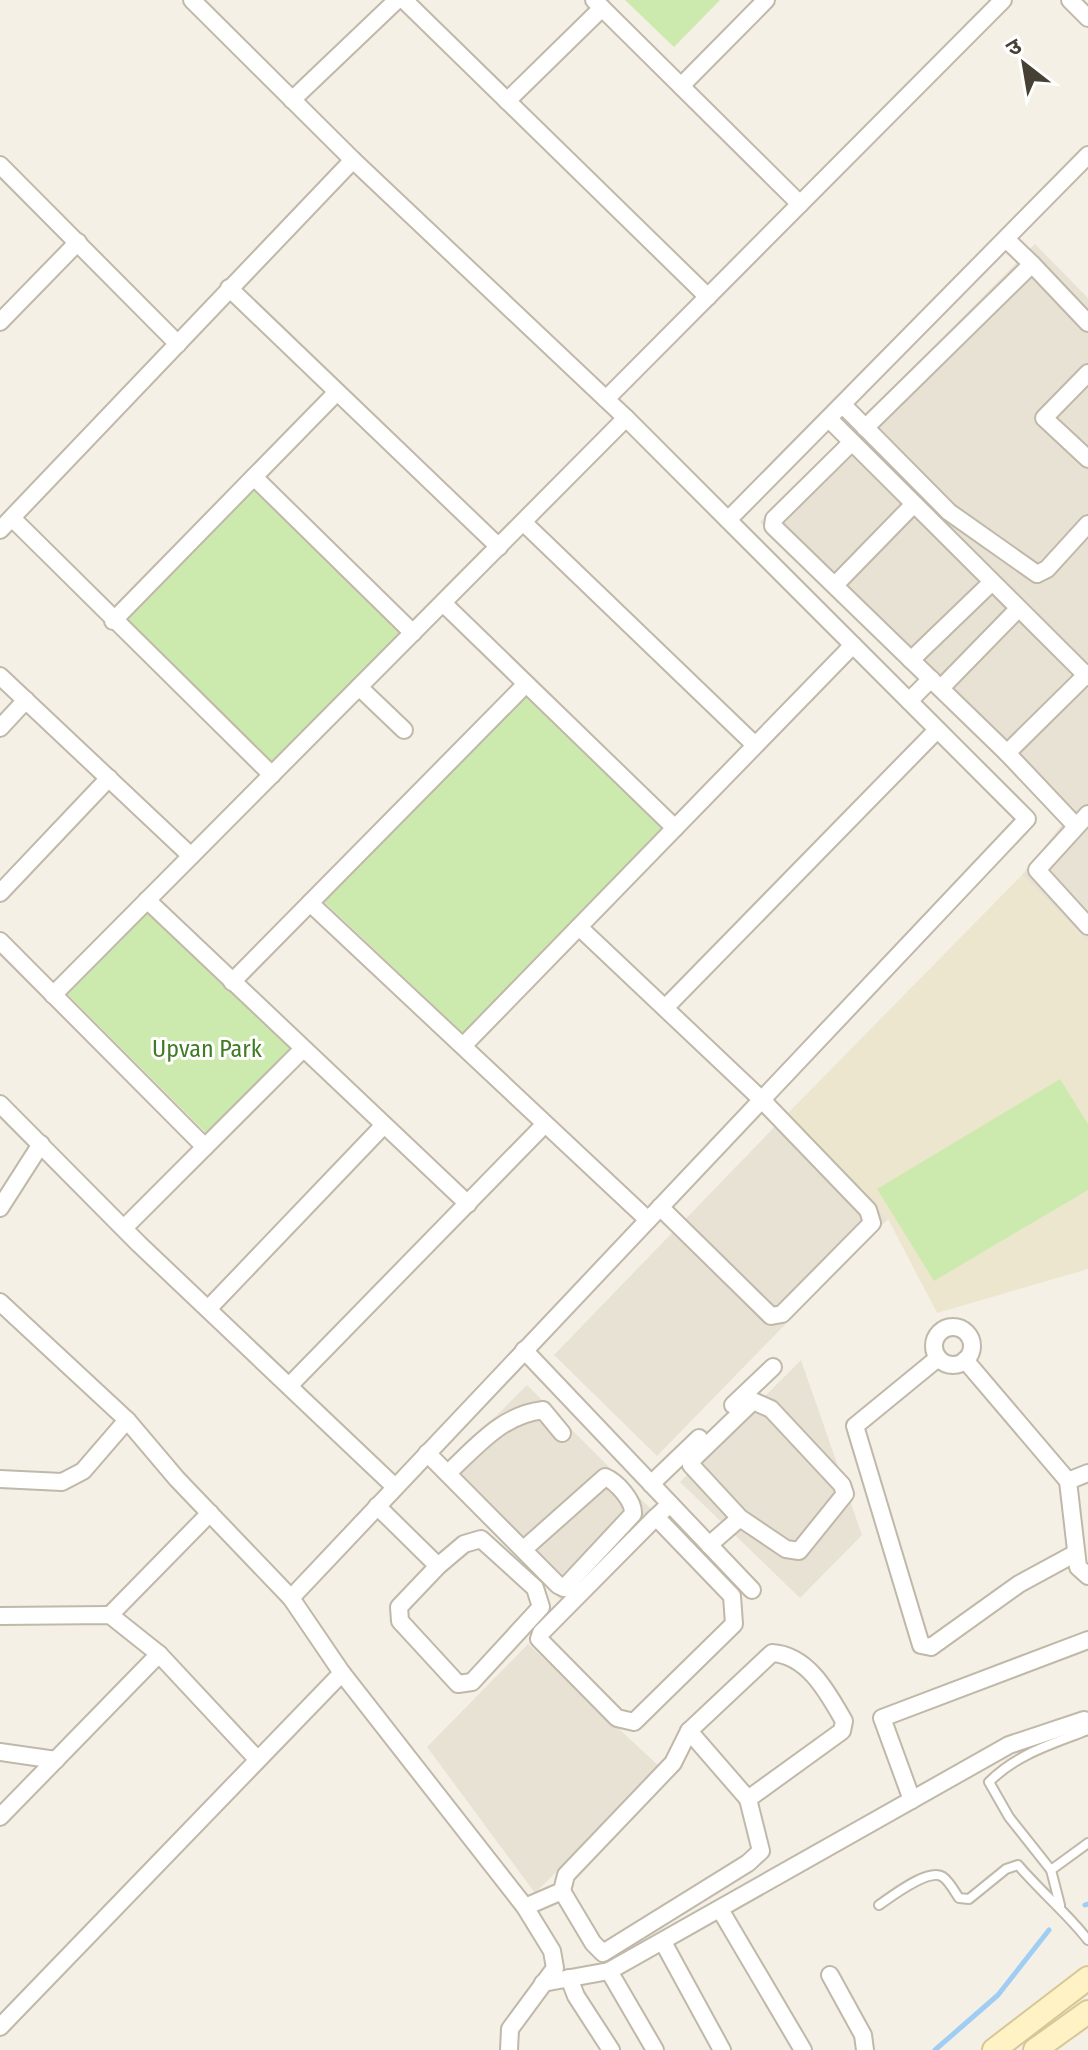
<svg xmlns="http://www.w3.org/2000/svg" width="1088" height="2050" viewBox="0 0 1088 2050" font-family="'Fira Sans Condensed','Noto Sans Devanagari',sans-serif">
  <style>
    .residential { fill: #e8e2d4 }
    .education { fill: #ede6cf }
    .green { fill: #cceaad }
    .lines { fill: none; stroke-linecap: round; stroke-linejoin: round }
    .stream { stroke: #a0cdf3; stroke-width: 5 }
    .service-casing { stroke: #c0b8a8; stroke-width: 12 }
    .minor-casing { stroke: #c0b8a8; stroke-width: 20 }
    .secondary-casing { stroke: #d6c794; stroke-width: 26 }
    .service { stroke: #fff; stroke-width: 8 }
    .minor { stroke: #fff; stroke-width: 16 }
    .secondary { stroke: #fff3c5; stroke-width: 22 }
    .labels { text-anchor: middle; stroke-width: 6; stroke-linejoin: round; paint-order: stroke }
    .park-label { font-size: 24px; fill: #427b26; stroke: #fff }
  </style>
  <rect width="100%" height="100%" fill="#f4f0e6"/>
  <g class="residential">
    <polygon points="1035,244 1088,298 1088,942 1022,875 1065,821 760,522"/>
    <polygon points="786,1115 888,1219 657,1456 554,1355"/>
    <polygon points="801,1360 862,1535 800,1598 680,1482"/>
    <polygon points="527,1385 653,1511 562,1601 436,1476"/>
    <polygon points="528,1644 661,1768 535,1893 427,1747"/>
  </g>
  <polygon class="education" points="1022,875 1088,942 1088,1269 937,1313 888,1219 786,1115"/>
  <g class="green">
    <polygon points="625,0 720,0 674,47"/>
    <polygon points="255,486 406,633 271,767 121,621"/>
    <polygon points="526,693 666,829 466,1036 321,899"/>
    <polygon points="146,909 294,1050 209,1136 64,991"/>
    <polygon points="1060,1079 1088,1124 1088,1190 934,1281 877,1189"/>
  </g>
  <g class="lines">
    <g class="stream">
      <polyline points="1085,1905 1088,1904"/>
      <polyline points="935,2050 998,1995 1049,1930"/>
    </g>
    <g class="service-casing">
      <g id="service">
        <path d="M1051,1870L1009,1817L989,1782C1017,1754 1052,1744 1088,1730"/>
        <path d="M879,1905C891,1897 929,1867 943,1877C949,1881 955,1892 959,1898L969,1899L1006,1869L1018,1865C1041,1892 1066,1912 1088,1940"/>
        <polyline points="1060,1905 1051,1870 1088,1843"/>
      </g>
    </g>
    <g class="minor-casing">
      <g id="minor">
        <polyline points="192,0 353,160 626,418 1027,819 291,1598"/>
        <polyline points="404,0 708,297"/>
        <polyline points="594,0 800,204"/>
        <polyline points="1070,0 1088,18"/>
        <polyline points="681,86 766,0"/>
        <polyline points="292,100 397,0"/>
        <polyline points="507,101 602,8"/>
        <polyline points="0,165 178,344"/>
        <polyline points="1006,239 1032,264"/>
        <polyline points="229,288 499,547"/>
        <polyline points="0,322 78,242"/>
        <polyline points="1088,373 1044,418 1088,459"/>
        <polyline points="606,399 1003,0"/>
        <polyline points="843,405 949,512 1037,574 1047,569 1088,524"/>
        <polyline points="829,419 1088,677"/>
        <polyline points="865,428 1032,264 1088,323"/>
        <polyline points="852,442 774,519 773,526 1007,753 1088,673"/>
        <polyline points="254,477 413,633"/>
        <polyline points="12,518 272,775"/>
        <polyline points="728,520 1088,155"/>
        <polyline points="523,522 755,745"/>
        <polyline points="0,530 353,160"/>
        <polyline points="835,585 913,505"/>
        <polyline points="443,603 675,828"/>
        <polyline points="113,621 337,392"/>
        <polyline points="911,660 992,582"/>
        <polyline points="0,676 191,856"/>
        <polyline points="359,687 404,730"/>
        <polyline points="941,688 1018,609"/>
        <polyline points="909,701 931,679"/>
        <polyline points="0,728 26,700"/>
        <polyline points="1007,753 1076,826"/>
        <polyline points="1088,814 1037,870 1088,926"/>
        <polyline points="0,893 109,778"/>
        <polyline points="147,900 468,1204"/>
        <polyline points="310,903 648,1220"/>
        <polyline points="579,927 762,1100 868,1210 872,1223 782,1314 771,1316 660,1207"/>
        <polyline points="0,941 205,1147"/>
        <polyline points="232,982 526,684"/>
        <polyline points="53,995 626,418"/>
        <polyline points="665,1008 937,730"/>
        <polyline points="463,1046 853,645"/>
        <polyline points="0,1104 139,1244 395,1487"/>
        <polyline points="0,1208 41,1144"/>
        <polyline points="125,1227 303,1049"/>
        <polyline points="0,1302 127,1420 177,1479 291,1598 342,1673 525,1907 552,1951 555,1968 510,2029 509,2050"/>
        <polyline points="208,1309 384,1125"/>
        <circle cx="953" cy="1346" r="19"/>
        <polyline points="524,1350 752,1590"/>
        <polyline points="938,1358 855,1426 921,1645 931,1647 1019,1584 1076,1553"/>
        <polyline points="965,1360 1068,1481 1078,1567 1088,1576"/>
        <polyline points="289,1386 545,1124"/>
        <polyline points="733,1405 773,1367"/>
        <path d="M427,1453L558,1585L564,1588L633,1514C634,1501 617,1482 605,1477L524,1549"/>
        <path d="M448,1473C478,1445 502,1415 543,1410L562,1433"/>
        <polyline points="0,1479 62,1482 83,1471 127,1420"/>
        <polyline points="1068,1481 1088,1473"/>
        <polyline points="651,1484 699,1438"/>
        <polyline points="377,1506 438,1566 464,1544 481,1539 535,1588 541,1607 472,1682 458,1684 400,1621 399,1607 438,1566"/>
        <polyline points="656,1517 732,1596 734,1624 634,1722 617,1718 539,1639 541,1633 656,1517 670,1504"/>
        <polyline points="709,1545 740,1518 691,1465 693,1459 753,1401 771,1409 842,1485 845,1494 799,1551 786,1549 740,1518"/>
        <polyline points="110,1615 210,1513"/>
        <polyline points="0,1616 110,1615 159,1654 257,1759"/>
        <polyline points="689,1731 748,1799"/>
        <polyline points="0,1752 56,1760"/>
        <polyline points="912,1800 882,1718 1088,1640"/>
        <polyline points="0,1817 159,1654"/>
        <path d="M525,1907L562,1891L566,1875L673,1763L689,1731L772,1653C808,1655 828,1693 844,1721L842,1731L748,1799L761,1851L748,1863L603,1953L593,1943L562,1891"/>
        <polyline points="721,1911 803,2050"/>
        <polyline points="663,1942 722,2050"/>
        <polyline points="609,1971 655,2050"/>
        <polyline points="830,1975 863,2035 865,2050"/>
        <polyline points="569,1978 576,1996 611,2050"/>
        <polyline points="543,1983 609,1971 1009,1745 1084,1720"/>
        <polyline points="0,2027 342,1673"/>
      </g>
    </g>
    <g class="secondary-casing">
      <g id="secondary">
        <polyline points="994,2050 1088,1978"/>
        <polyline points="1035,2050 1088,2012"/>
      </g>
    </g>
    <use href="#service" class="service"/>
    <use href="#minor" class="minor"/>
    <use href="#secondary" class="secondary"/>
  </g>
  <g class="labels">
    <g class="park-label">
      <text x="207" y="1057">Upvan Park</text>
    </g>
  </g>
  <g transform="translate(1024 64) rotate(329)" stroke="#ffffff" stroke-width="6" paint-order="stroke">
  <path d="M0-6L14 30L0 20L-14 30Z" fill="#474135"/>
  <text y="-12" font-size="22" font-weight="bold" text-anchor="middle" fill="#474135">उ</text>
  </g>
</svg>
